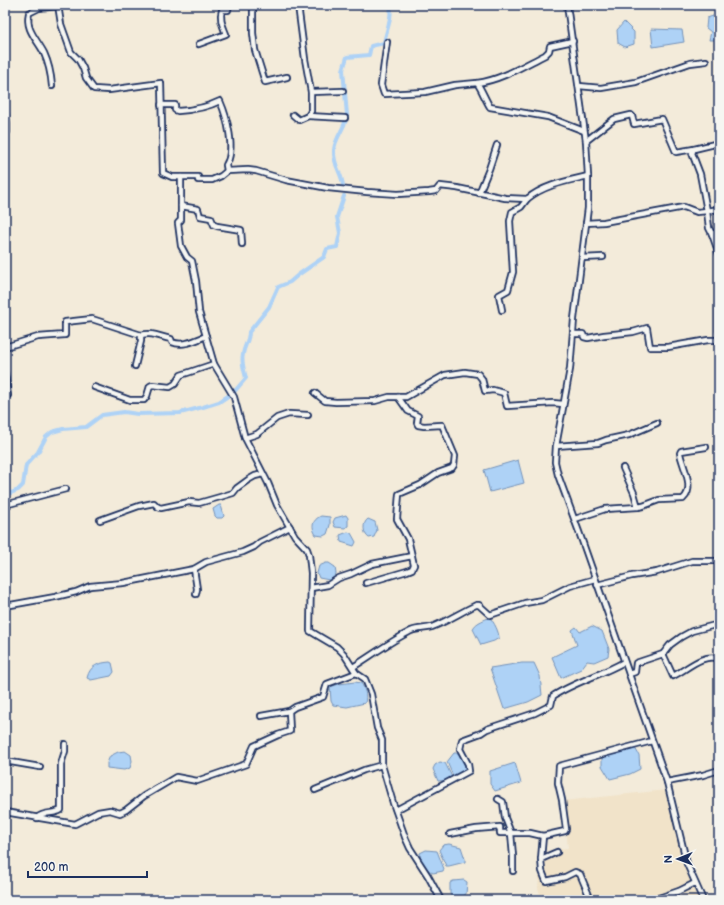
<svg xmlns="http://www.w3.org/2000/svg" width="724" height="905" viewBox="0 0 724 905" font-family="'Balsamiq Sans',sans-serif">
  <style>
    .built { fill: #f1e3c9 }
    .water { fill: #aed2f6; stroke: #7391b9 }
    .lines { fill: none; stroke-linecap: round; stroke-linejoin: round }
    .canal { stroke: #aed2f6; stroke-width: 4 }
    .minor-casing { stroke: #1b2f5e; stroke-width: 8 }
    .minor { stroke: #f6f6f2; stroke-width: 4.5 }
  </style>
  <rect width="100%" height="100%" fill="#f3ebda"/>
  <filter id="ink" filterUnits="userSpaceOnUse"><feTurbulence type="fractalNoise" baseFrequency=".025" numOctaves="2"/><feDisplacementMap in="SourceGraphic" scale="8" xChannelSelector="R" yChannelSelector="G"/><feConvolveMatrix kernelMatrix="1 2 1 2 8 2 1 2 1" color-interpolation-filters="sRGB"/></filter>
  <g filter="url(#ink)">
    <polygon class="built" points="666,790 686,869 700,900 542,900 538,888 541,852 568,848 563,801"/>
    <g class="water">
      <polygon points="719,14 719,40 709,40 711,32 706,28 707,18"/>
      <polygon points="624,22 634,32 634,44 625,47 618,43 617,30"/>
      <polygon points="651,29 682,30 684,42 653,47"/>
      <polygon points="518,460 524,483 490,492 484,470"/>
      <polygon points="219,505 221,505 224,516 222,518 217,518 215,516 213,509"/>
      <polygon points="346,515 348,518 348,526 345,528 335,527 333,522 335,518"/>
      <path d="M321,516L330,517V525L327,534L323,536L316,535C311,527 312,520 321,516Z"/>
      <path d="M368,519L375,522L377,530L374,537L369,538C363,534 362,523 368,519Z"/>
      <polygon points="348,532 351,533 356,542 354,546 341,542 340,535"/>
      <polygon points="326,563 329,563 335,567 336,574 334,577 329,580 319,578 317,573 319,566"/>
      <path d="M488,618H490C494,622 499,632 499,638L494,641L481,645L473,629C475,623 482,621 488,618Z"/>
      <polygon points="592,626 602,631 609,649 608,656 594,662 587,661 581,669 561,678 552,657 577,645 572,630 576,627 580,632"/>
      <path d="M110,662L112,663L114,672L111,676L91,680L87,678C90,665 99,663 110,662Z"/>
      <polygon points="522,663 534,663 540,676 542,695 528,702 504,709 490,668"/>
      <path d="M355,682L361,683C365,689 367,695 365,703L347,707L333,705L331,701L330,687L339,684Z"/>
      <polygon points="635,748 639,755 640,769 630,774 610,779 602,766 602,757 619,751"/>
      <polygon points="125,751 131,755 132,761 130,768 124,770 107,768 107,763 110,756 118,752"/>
      <polygon points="454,753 460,753 465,761 466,770 454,778 447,762"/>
      <polygon points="440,762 445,763 452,777 450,780 438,781 433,769 435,765"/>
      <polygon points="515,763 521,783 495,791 490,784 490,771"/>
      <polygon points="449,844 461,847 465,859 465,862 449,866 446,866 439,850 443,845"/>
      <path d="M426,850L437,851L444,869L443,871L433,873C426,870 420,861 420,853Z"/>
      <polygon points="464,880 467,882 466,894 463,896 452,897 450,894 450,883 453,881"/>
    </g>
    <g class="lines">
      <g class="canal">
        <path d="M343,186C342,172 333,167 334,150C335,137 346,127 347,115L343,70L347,57L369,55L371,46L384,43C386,31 393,17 390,5"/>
        <path d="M234,392L246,378C244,370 241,362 243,354C244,346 249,341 249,332L269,307L278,287L290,282L298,275L324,257L327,249L337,247L340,233L337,217L344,196"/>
        <polyline points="5,492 11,493 18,490 23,485 26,465 38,452 46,437 52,432 63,429 86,427 102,415 124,412 138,414 180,413 203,407 219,402 228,396"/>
      </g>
      <g class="minor-casing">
        <g id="minor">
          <polyline points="58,5 61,24 71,52 78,59 83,68 86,78 94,89 109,90 161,83 163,173 172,177 181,177 181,220 178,223 181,246 187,257 192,261 196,281 199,312 214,364 234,397 245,438 268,483 277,505 295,536 307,549 309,555 311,573 310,631 337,647 344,654 356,673 365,679 371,694 377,728 382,740 382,765"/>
          <polyline points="253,5 253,33 255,50 265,82 287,77"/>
          <polyline points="567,5 586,141 588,176 588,208 574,319 570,369 556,446 555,462 558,475 579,532 667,782 687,864 703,900"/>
          <path d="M387,42L381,85L384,94L425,92L455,85L477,83C482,90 485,99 490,107L548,117L584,131"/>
          <path d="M199,44L226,34C223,26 219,19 222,10H228L229,5"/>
          <path d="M477,83C501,80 523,66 545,55L549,51L550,46L573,41"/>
          <path d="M52,86C51,74 49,64 44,53C37,39 25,30 29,13L39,8L58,6"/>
          <polyline points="579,86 601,88 636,82 690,63 706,61"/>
          <polyline points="311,92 343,91"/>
          <path d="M161,105H175V110L178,111C193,110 206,108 220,101C227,117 236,150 226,165L227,171"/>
          <polyline points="5,112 7,123 7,132 5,133"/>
          <polyline points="293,115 299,120 308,116 311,111 311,92 305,59 298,5"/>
          <polyline points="308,116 345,118"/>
          <polyline points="586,141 614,119 631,115 632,116 634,124 662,119 676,152 694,149"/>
          <polyline points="719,143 694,149 692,153 700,174 707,211 719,209"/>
          <path d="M181,177H198V180H212L221,176L227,171L248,170L256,171L286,180L328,188L367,192L398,194L429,192L436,191L440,186L457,188L505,198L527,199C544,185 567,181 588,176"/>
          <polyline points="479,193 489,169 497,145"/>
          <polyline points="181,206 198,209 200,216 211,218 214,225 217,226 241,230 242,244"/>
          <polyline points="586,223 604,222 684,207 697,212 707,211 709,228 712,234"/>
          <polyline points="719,232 712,234 719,254"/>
          <polyline points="582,258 603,257"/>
          <polyline points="719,306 719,330"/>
          <polyline points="502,310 499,295 508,290 513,272 510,221 512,212 521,207 527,199"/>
          <polyline points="573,334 583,334 584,337 588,338 604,335 633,332 647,328 650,347 668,347 708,340 719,340"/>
          <path d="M141,335C154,332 159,337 171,339L172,342C183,347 196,340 206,336"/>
          <polyline points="5,347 38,337 65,335 65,322 92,319 141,335 141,341 135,366"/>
          <polyline points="5,374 8,395 5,395"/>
          <polyline points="94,387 130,400 144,400 147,396 150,386 152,385 170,387 175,384 181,375 214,364"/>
          <polyline points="315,393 325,401 336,402 375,401 389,397 406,397 445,375 465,372 478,374 482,379 485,391 493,390 504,393 507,406 553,403 563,404"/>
          <polyline points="245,438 257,434 277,418 289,414 308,415"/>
          <polyline points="556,446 598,443 606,440 629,435 657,423"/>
          <path d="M623,468L634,493L638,507L643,506L659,500L683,499C696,488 682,466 680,453L681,451L706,447"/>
          <polyline points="5,505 66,489"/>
          <polyline points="575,519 605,509 638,507"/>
          <polyline points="100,520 139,506 154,503 158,507 161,508 189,502 199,503 220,497 233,493 237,488 248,480 255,476 263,474"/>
          <polyline points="366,583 407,571 412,569 414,565 408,539 397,519 399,494 420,485 438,473 452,468 454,465 455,456 442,425 424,426 418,425 417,423 418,416 408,411 398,397"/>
          <polyline points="597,585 632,576 657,572 692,561 719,561"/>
          <polyline points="311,588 328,585 339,578 351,574 372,564 412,556"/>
          <polyline points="196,594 197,589 194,569 206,562 243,552 254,547 260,542 290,527"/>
          <polyline points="5,606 55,597 76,592 90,586 123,583 194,569"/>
          <path d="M663,654L673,676C686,670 704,652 719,659"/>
          <path d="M353,667C372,655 391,641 411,631C418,628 425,629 432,627C448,621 461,612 476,605H479L490,615L525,603L542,600L570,586L595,579"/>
          <polyline points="629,674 635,672 636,663 663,654 670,645 681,637 692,631 719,624"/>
          <polyline points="261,716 289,711 295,707 323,697 327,684 356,673"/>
          <polyline points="5,761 40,767"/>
          <polyline points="667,782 703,775 719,770"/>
          <polyline points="315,790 364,770 382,765 393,803 405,837 410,848 428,876 441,900"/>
          <polyline points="498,799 503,802 505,818 511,833 513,856 513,871"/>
          <path d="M396,810L469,771L468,764L460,749L462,740L481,733L487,729L535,713L551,705L553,696C575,682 601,675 624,662"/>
          <polyline points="5,812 75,824 98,812 110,810 120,813 126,810 144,796 176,777 197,781 246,764 254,746 278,735 290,731 289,711"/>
          <path d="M37,818C44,811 53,815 61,810V764L65,751V744"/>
          <polyline points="450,834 476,829 500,827 500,833 530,833 543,836 565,831 566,829 562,800 558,783 559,766 652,741"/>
          <polyline points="557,852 541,859 542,871 546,881 565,877 575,872 580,874 591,900"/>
          <polyline points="541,859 543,836"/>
          <polyline points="653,900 679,891 695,883"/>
        </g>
      </g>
      <use href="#minor" class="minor"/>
    </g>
  </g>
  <rect width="724" height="905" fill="none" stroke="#f6f6f2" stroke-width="20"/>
  <rect x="10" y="10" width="704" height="885" fill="none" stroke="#1b2f5e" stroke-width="1.5" filter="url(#ink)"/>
  <g transform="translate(678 859) rotate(269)" stroke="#f6f6f2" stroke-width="3" paint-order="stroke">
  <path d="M0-3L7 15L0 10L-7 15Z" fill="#1b2f5e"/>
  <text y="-6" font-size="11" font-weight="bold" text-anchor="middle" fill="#1b2f5e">N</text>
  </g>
  <path d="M28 871v6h119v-6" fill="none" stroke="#1b2f5e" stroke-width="2"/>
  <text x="34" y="871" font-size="12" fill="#1b2f5e" stroke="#f6f6f2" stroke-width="3" paint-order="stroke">200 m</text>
</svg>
